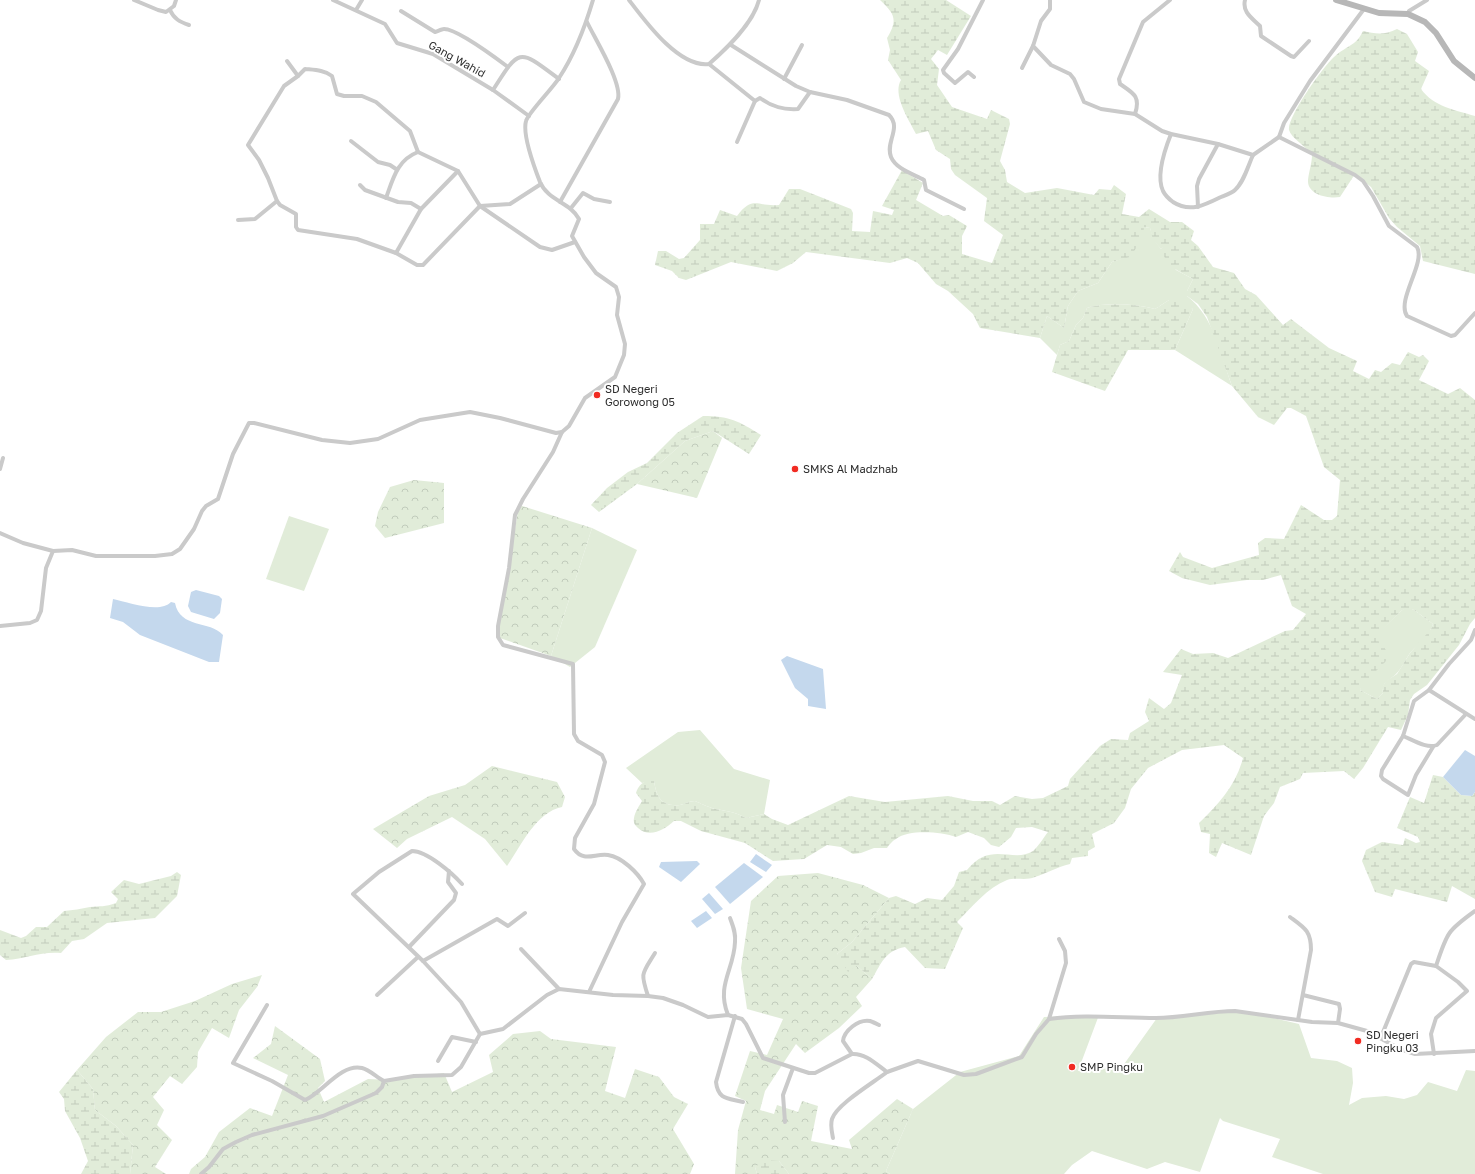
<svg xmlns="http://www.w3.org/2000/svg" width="1475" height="1174" viewBox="0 0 1475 1174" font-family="'Golos Text',sans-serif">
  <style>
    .green { fill: #e1ecd9 }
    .forest { fill: url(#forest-crowns) }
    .wetland { fill: url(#wetland-marsh); fill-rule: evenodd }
    .water { fill: #c4d8ed }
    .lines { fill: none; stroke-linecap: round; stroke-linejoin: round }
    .street { stroke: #cacaca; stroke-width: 4 }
    .secondary { stroke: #b7b7b7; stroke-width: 6 }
    .poi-dot { fill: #f12b22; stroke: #fff; stroke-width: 1.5 }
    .labels { text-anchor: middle; stroke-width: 4; stroke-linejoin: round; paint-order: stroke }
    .street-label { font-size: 11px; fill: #2d2d2d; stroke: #fff }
    .poi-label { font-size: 11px; fill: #2d2d2d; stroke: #fff; text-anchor: start }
  </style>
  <defs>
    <pattern id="forest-crowns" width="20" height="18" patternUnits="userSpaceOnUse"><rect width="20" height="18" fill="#e1ecd9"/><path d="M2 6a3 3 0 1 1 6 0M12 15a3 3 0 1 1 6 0" fill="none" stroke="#c1cbbb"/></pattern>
    <pattern id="wetland-marsh" width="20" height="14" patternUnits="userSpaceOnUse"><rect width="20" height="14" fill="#e1ecd9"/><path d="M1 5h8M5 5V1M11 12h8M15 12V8" fill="none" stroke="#c1cbbb"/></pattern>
  </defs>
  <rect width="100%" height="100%" fill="#fff"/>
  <g class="green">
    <path d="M1144,227L1150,228L1154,240L1161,249L1164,245L1176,270L1193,279L1187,291V296C1215,318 1220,354 1232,386L1175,350L1193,309L1169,300L1155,309C1137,304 1105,302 1087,308L1083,318L1076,325L1069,341L1060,345L1057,355L1040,338L1047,316L1064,328L1068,306L1078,291L1098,283L1112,262L1130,256Z"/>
    <polygon points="289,516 329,529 304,591 266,579"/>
    <polygon points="592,528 637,550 595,647 570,667 551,656"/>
    <path d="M1407,607L1414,610L1433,624C1430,635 1418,644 1410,653C1405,660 1402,668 1396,674C1389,681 1382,681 1383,693L1377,699L1360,690L1374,637L1401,611Z"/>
    <path d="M700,730L734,769L770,780L764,814L746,818C735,812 727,811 716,809C709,808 701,803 695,801C689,801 685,804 680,805C661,807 656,796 654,780L642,783L626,768L678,732Z"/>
    <polygon points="1243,1011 1299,1024 1311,1058 1337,1061 1352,1068 1353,1083 1349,1105 1362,1098 1386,1096 1404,1099 1417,1095 1428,1082 1457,1091 1466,1070 1475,1071 1475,1174 1323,1174 1272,1157 1280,1139 1223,1121 1220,1118 1200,1172 1165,1162 1147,1169 1092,1151 1072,1165 1064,1174 890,1174 886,1171 913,1109 960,1072 1019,1056 1044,1017 1099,1015 1078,1071 1122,1067 1157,1018"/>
  </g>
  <g class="forest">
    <polygon points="713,431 722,438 697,498 637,484 685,441"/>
    <polygon points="414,480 444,483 444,523 385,538 375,526 378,512 390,487"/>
    <polygon points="519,505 592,528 551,656 497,637"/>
    <path d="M492,766L557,782L565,797L562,807C536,812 521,846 507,866L485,839L452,817L407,839L397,848L373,829L429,796L465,785Z"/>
    <polygon points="818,873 863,885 889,898 852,942 837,954 857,966 872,979 856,997 862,1006 839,1028 805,1053 796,1044 765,1091 760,1110 774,1114 777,1105 798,1112 802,1101 818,1106 811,1141 852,1149 849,1140 897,1099 913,1109 886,1171 890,1174 789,1174 779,1161 755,1167 757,1174 735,1174 738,1130 746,1101 735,1096 750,1051 767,1055 783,1019 747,1009 741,968 751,901 778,876"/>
    <polygon points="262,975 257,987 239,1010 229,1038 212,1028 198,1052 197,1067 182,1084 170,1076 153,1097 164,1110 157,1125 172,1140 155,1167 166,1174 130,1174 133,1145 116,1126 95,1110 93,1089 77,1070 106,1037 138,1012 161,1012 195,1001 232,984"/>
    <polygon points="275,1026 320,1059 325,1081 318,1088 324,1102 368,1079 390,1080 444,1073 452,1092 493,1072 489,1055 513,1034 540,1031 551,1039 616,1047 605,1091 625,1098 635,1069 659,1077 674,1097 688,1104 673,1129 694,1164 690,1174 189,1174 191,1169 205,1157 219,1132 250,1108 272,1116 288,1075 253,1058 271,1044"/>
  </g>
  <g class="wetland">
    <path d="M880,0H946L971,16L947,55L938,50L931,59L939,69L937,85L952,107L987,119L991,110L1009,119L1010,124L1000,161L1005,170L1007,182L1025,193L1057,188L1094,195L1099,189L1111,190L1114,185L1126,194L1122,214L1139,217L1149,209L1170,222H1182L1194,231L1191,240L1198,246L1213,267L1234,273L1245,289L1256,295L1283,325L1291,319L1329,348L1357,361L1353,371L1369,379L1375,370L1381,372L1392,363L1400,365L1408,352L1419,357L1423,355L1429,361L1419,380L1448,394L1460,388L1475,400V618L1470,624L1459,645L1427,685L1414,694L1410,700L1408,715L1401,730L1388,727L1363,768L1354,779L1344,771L1303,773L1300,779L1280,787L1274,803L1264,816L1251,855L1222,843L1216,857L1209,853L1210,834L1201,832L1199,823C1219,804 1236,785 1243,758L1224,745L1182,750L1148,768L1131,789L1125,808L1114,823L1092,834L1095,847L1088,851V856L1072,858L1070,864C1057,867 1047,873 1035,877C1026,881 1016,877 1007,880C987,888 972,907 957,922L963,928L945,969L925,968L905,947C885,951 882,962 872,979L857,966L848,972L837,954L852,942L889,898L896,896L915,904L927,898L942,900L954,886L959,872L967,870C991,840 1013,864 1033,851C1038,847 1044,837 1048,832L1032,827L1016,828L1011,837L999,847L991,845L984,838L968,832L956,837C941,832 909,829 896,839C892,841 889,845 887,848H874L861,853L853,854L841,847L827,845L804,859L773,861L745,843L701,831L681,821H674C665,829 650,839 638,828C635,825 633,823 634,818C635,812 639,806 642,801L636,793C638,785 645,779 654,780C656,796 661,807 680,805C685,804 689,801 695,801C701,803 709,808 716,809C727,811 735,812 746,818L764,814L772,819L788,825L849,796L885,802L948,796L973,801H992L1000,805L1015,796L1032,799L1043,798L1068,786L1070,779L1100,746L1111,739L1128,740L1130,733L1149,721L1145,712L1149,698L1164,709L1171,703L1182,675L1163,672L1181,649L1193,654L1213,653L1228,658L1285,631L1293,630L1306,614L1292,606L1281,575L1263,580H1247L1210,585L1182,578L1169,571L1180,552L1183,557L1212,568L1259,555L1258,543L1265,538L1284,539L1301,505L1324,520H1332L1337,516L1340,480L1324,467L1306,416L1291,408H1287L1274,425L1258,417L1232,386L1207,317L1198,304L1187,296V291L1193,279C1178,271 1167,267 1162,251L1163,247L1161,249L1153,240L1150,228L1144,227L1143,238L1130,257L1112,262L1098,283L1078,291L1068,306L1064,328L1047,316L1040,338L980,328L973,314L948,291L936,284L918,263L907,258L890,263L806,252L793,263L777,271L731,262L686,280L679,278L672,271L655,265L658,251H666L679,259L684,258L700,240V224H714L720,210L737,216C753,195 757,207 779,205L789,189H800L851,209L853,213L852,231L870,232L873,211L892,215L894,210L882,206L902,170L923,183L916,200L943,216L949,215L967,226L962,236V254L992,263L1003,235L984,221L987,198L955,175L951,169L950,159L936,150L928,131L916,134C909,120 892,95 901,80L888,60L890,50L887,38C898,20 895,14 880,0ZM1407,608L1414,610L1433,624L1431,629L1410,653L1397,674L1386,681L1383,686V693L1377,699L1360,690L1363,684L1391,656L1375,637L1401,611Z"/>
    <path d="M1397,29L1407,34L1418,52L1415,61L1429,71L1421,89C1434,107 1455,110 1475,116V274L1423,261L1420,246L1397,227L1389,218L1371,187L1355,174L1340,197C1329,199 1307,195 1308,180C1309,171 1312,163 1312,155C1307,147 1291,138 1289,130C1287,117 1323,67 1334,57C1340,51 1347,48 1354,43C1358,40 1361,35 1363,31C1376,34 1385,35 1397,29Z"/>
    <path d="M1177,299L1193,309L1175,350H1128L1105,391L1052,372L1060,345L1069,341L1076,325L1083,318L1087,308C1105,302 1137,304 1155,309L1169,300Z"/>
    <path d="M703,416C729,416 739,421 761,435L749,454L713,431L685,441L637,484L599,512L591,505L607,488L628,472L647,463L677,433Z"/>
    <polygon points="1433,775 1443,777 1461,795 1472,796 1475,792 1475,899 1452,886 1447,902 1395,889 1392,897 1375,892 1362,861 1366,850 1382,842 1403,845 1405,838 1416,843 1420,842 1418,837 1397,828 1410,797 1424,803"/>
    <path d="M177,872L181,875L177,896L155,918L107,923L84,939L72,941L61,953C41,951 26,959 6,960L0,955V930L21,938L26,936L36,927H47L64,911C73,910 81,909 90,907C100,906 105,907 116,903L118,899L111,892L124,880L139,884L171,876Z"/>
    <polygon points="77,1070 93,1089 95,1110 116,1126 133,1145 130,1174 81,1174 88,1161 80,1138 65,1111 64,1099 59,1092"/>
    <polygon points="765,1160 779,1161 789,1174 757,1174 755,1167"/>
  </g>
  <g class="water">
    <polygon points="196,590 219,596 222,599 220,613 214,619 191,612 188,606 191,592"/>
    <path d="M113,599C128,602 160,614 171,602L175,603C180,629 210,620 223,635L219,662H209L140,635L123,622L110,618Z"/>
    <polygon points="787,656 823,669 826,709 808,706 808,699 795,688 781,660"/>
    <polygon points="1465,750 1475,756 1475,792 1472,796 1461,795 1443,777"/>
    <polygon points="756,854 772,865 766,872 750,862"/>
    <polygon points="697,861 700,864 681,882 659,867 661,862"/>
    <polygon points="744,863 763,877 730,904 715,887"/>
    <polygon points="709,893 723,909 715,914 702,899"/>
    <polygon points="706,911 712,918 697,928 691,921"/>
  </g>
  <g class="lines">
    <g class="street">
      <polyline points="134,0 158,10 166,12 174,6 176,0"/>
      <polyline points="333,0 385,24 397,43 433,54 493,90 529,116"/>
      <path d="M629,0C645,21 679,68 709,64C726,49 753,24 759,0"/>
      <polyline points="1050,0 1050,9 1041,21 1033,46 1051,65 1070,74 1074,79 1084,102 1101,109 1135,114 1162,131 1171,134 1218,144 1253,155 1279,137 1284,123 1310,81 1364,9"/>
      <path d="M1245,0C1242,12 1252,18 1260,26L1261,36L1291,56L1294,57L1309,41"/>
      <path d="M170,10C174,19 180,22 189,25"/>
      <polyline points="356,10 362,0"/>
      <path d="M401,11L435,32C438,31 442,29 444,29C457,29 496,58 508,67"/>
      <polyline points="1409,11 1427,0"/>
      <path d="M731,45L796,86L810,92L847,100L889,115C902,128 885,142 891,157C896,169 913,174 924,180L926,190L964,209"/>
      <path d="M287,61L298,76L305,69C315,70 324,70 332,76L337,94L344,96H362L376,102L410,131L418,152L458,171L480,206L540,247L552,250L575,242"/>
      <polyline points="709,64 755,101 737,142"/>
      <polyline points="1022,68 1033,46"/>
      <polyline points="298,76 284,86 248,145 259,160 268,178 277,201 280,205 296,214 296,227 298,230 357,239 396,253 417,265 423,265 480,206 510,204 541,184"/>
      <polyline points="974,77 968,72 955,83 944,73 943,70 958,49 983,0"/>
      <polyline points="784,79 802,45"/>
      <path d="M493,90C520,47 519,49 559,79"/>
      <path d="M755,101L760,98C772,107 783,110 798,109L810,92"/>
      <path d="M1135,114C1141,96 1133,93 1120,84L1119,79L1143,22L1170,0"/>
      <path d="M1171,134C1165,149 1156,176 1163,191C1165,195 1169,199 1173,202C1190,213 1205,205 1221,197C1226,195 1232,193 1235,190C1244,182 1248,166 1253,155"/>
      <path d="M1279,137L1355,175L1363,181L1373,196L1389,226L1417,247C1426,263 1396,300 1407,316L1451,336L1455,335L1475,313"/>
      <polyline points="351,141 378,162 390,165 396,169"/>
      <polyline points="360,185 365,190 398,202 411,203 421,209"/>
      <path d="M386,198C393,179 397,160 418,152"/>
      <path d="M560,202L618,99C622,82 595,39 587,22"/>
      <polyline points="1198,207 1197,186 1199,179 1218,144"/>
      <polyline points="571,208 583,193 594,199 610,202"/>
      <polyline points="238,220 255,219 277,201"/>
      <polyline points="396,253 421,209 458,171"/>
      <polyline points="0,469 3,458"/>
      <polyline points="0,533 23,543 53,551"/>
      <polyline points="0,626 30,623 37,620 41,611 46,568 53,551 72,550 96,556 155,556 172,554 180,549 194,529 202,511 206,506 218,499 233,454 249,423 254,423 322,440 350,443 378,439 420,420 470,412 500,418 556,433 562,432"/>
      <polyline points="1429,690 1475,719"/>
      <path d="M1403,736C1413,740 1427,749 1437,745L1466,714"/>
      <polyline points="1433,747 1416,775 1408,795 1383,779 1381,776 1382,770 1403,736 1414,701 1429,690 1449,664 1471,640 1475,630"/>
      <path d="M462,884C452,873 427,851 412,851L379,872L353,894L423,961L461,1002L480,1034"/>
      <path d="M1290,917C1305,928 1311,931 1311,950L1298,1020"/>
      <polyline points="409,947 454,900 456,893 448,882 449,871"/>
      <polyline points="521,949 559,989"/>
      <polyline points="423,961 497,919 508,926 525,913"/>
      <path d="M589,992L622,922L644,884C638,873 622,857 608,855C595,853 584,863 574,849L575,838L594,804L605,762L602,755L578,741L574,734L573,664L503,645L498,637V626L509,568L515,515L523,499L553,452L562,432L569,426L585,398L615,377L624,355L625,344L617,315L619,297L616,287L596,273L584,257L572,236L579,219C570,202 548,201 540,182C535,169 522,135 526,121C528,113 553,88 559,78C575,54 585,27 593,0"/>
      <polyline points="377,995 418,957"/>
      <polyline points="1303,995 1339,1004 1340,1009 1338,1023"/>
      <path d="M648,996C640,972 642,974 655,953"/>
      <path d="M267,1005L233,1063L272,1081L305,1100C322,1093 341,1063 362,1068C370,1070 376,1077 384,1081"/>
      <path d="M728,1015C716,985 734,970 735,942C736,933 733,926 730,918"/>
      <path d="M735,1016L716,1082C718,1100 728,1098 743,1102"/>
      <polyline points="1049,1019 1066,963 1065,951 1059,939"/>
      <path d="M1381,1037L1411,964L1414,962L1436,966C1447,933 1447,931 1475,911"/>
      <path d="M852,1054L843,1041C844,1031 858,1019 870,1021C873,1022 877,1024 879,1025"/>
      <polyline points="1434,1054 1431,1034 1436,1018 1467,991 1458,982 1436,966"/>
      <polyline points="438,1061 452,1037 476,1042"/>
      <polyline points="785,1122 783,1095 793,1068"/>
      <path d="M833,1138C832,1132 830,1125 832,1119C837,1104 873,1083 887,1072"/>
      <path d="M201,1174L209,1167L223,1149L236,1142L252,1135L323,1116L376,1093L382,1087L384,1081L414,1076L452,1075L461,1067L480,1034L503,1029L547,995L559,989L613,995L648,996L663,998L683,1005L708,1017L728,1015L742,1019L746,1024L763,1058L809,1073H815L852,1054C865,1053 876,1064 887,1072L918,1061L964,1075L976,1074L1022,1057L1036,1034L1049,1019C1084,1014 1120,1018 1156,1018C1182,1018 1209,1011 1235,1011L1312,1022L1338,1023L1367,1031L1400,1049L1415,1054L1475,1051"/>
    </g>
    <polyline class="secondary" points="1336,0 1379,13 1408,14 1425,22 1436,33 1454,61 1475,78"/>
  </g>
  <g class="poi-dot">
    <circle cx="597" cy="395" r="4"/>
    <circle cx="795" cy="469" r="4"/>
    <circle cx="1358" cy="1041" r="4"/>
    <circle cx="1072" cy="1067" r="4"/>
  </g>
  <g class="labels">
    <g class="street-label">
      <text transform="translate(457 59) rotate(29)" y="4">Gang Wahid</text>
    </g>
    <g class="poi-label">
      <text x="605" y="393">SD Negeri<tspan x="605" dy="13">Gorowong 05</tspan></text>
      <text x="803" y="473">SMKS Al Madzhab</text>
      <text x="1366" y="1039">SD Negeri<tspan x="1366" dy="13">Pingku 03</tspan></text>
      <text x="1080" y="1071">SMP Pingku</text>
    </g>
  </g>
</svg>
